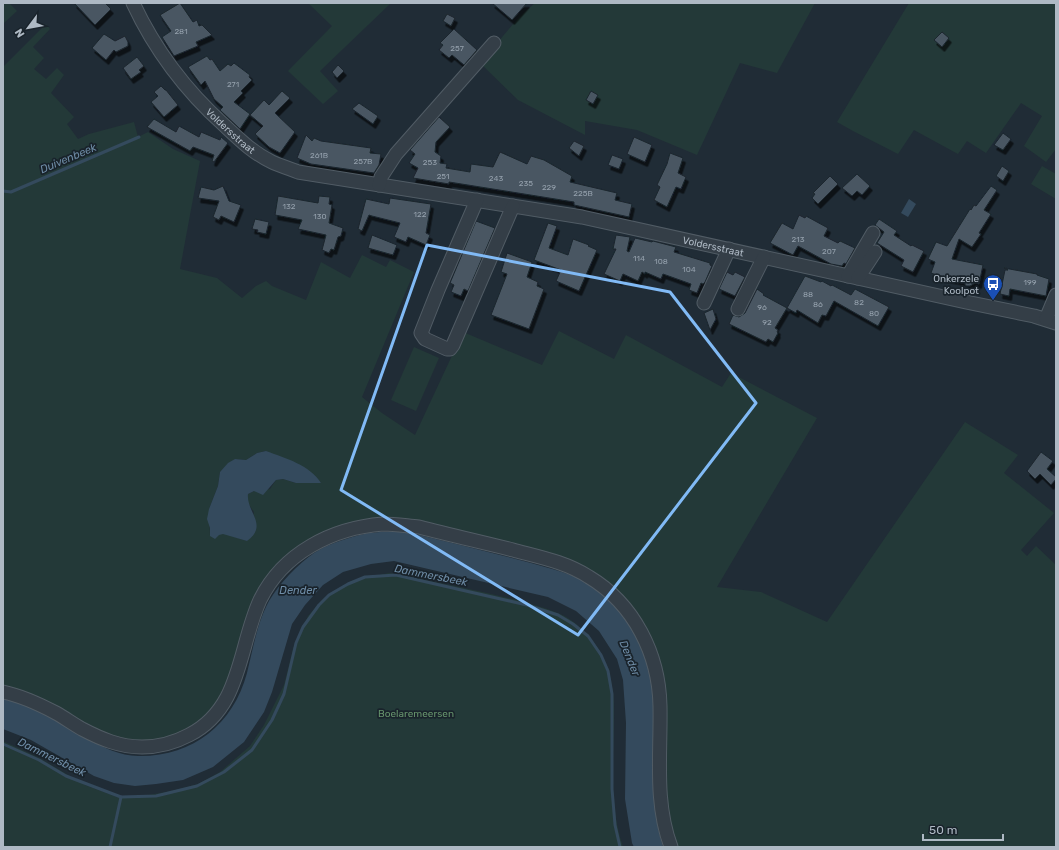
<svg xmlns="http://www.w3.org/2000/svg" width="1059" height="850" viewBox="0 0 1059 850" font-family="Rubik,sans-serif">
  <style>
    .green { fill: #233938; fill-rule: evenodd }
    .water { fill: #344a5d }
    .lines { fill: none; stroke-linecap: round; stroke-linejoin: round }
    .stream { stroke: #344a5d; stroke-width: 3 }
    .building { fill: #485762; stroke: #1b252d; filter: url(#shadow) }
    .minor-casing { stroke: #515c65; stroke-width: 15 }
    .minor { stroke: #343e47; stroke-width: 13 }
    .marked { fill: none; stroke: #81baf5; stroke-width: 3; stroke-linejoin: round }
    .labels { text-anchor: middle; stroke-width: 3.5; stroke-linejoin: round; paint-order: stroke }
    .number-label { font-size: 8px; fill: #94a0ac }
    .street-label { font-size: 10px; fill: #aeb9c4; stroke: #19232b }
    .poi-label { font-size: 10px; fill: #aeb9c4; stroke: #19232b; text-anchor: end }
    .park-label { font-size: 10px; fill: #66936c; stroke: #19232b }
    .water-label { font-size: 11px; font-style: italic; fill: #6f8da7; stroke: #19232b }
  </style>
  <defs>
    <filter id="shadow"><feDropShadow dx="2.5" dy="4.5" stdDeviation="0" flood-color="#0009"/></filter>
  </defs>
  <rect width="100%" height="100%" fill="#202c36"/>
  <g class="green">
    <polygon points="3,3 9,3 17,11 3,24"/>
    <polygon points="308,3 391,3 320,71 338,91 323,104 288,71 332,26"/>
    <polygon points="535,3 815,3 777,73 740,63 697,155 637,130 585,121 585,135 518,100 480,63 520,16"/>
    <polygon points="909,3 1056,3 1056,149 1046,162 1024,146 1042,116 1021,103 986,153 967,141 958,154 914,130 898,154 853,131 837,122"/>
    <path d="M46,24L50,29L33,47L44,58L34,69L46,79L57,68L64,75L51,93L74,117L67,124L78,139L89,134L134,122L138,137L148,132L173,149L200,161L180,269L217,278L242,298L256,286L266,281L272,286L306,300L321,262L350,278L362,255L386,267L390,260L414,272L362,397L382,413L415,435L463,332L542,365L559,331L614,359L626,335L722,387L731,373L817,418L717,587L761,592L827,622L965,422L1018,455L1004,473L1054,513L1021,550L1027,556L1036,546L1056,565V847H673L606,583L422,524L319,536L300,545L287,555L273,570L225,695L192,729L156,741H120L3,687V67ZM266,451L321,483H296L283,479L276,480L270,489L254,491L248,494L247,502L254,512L247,541L223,533L210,536L209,509L218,486L220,472L235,459L246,460L257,453Z"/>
    <polygon points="1042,166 1056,174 1056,199 1031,184"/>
    <polygon points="414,347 439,358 416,411 391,400"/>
    <path d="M389,573C422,579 455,586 487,593C512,599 537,604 560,614C578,621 600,646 606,664C611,675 613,691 614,703C615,751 607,800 623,847H3V741L41,759L85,785L117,797L130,798L172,791L198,784L220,772L250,746L264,725L284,685L293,649L308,616L324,598L351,581Z"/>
  </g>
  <g class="water">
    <polygon points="909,199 916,204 908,217 901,213"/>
    <path d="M266,451C285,458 310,465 321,483H296L283,479L276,480L263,495L254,491L248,494C246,512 269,525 247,541L223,534L219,535L215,539L210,536V528L207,519L209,509L218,486L220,472L228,463L235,459L246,460L257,453Z"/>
    <path d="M407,532C448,542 490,552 531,563C552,569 574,574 593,586C621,605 637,632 647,664C650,672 653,682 654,690C656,719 653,747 653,775C653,799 656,824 663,847H634L632,843L625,799L626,723L623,680L617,659L599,631L576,611L548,597L394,561L371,564L343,572L323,585L305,605L292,624L272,692L264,712L244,742L213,767L183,780L156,784L135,786L114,783L94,776L31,740L3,729V699C16,702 31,707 43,713C74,726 102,755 138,756C192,757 233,725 247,673C253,649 257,623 269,601C280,583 297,565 314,553C326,545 342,540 356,536C361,535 366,533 371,533C383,531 395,532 407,532Z"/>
  </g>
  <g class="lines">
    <g class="stream">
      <polyline points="3,191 11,192 139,137"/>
      <polyline points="3,744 39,760 66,776 121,797 156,796 197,786 224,772 252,750 272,720 284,694 296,643 303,627 319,605 329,595 348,584 365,577 396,575 527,605 558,615 573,624 588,636 601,655 608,671 612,694 612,789 615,825 620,847"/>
      <polyline points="110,847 121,797"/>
    </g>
  </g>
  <g class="building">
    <polygon points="74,3 105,3 111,9 95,25"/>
    <polygon points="180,3 193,22 197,20 199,26 202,25 212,35 196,42 198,46 174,56 162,37 171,31 160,15"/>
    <polygon points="492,3 527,3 512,20"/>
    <polygon points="447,14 455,18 451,26 443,21"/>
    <polygon points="454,29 477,50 464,65 452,55 449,58 439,50 443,45 440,43"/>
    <polygon points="942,32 949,38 942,47 934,40"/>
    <polygon points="104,34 115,41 125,36 128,42 128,46 116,52 114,50 106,60 92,48"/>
    <polygon points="207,56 210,60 212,59 220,71 228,64 231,66 234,63 250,75 249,77 252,80 241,91 243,93 234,102 250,114 240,129 220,110 223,107 214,99 205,81 201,85 188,67"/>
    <polygon points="137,57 144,66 139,70 141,72 131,79 123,68"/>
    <polygon points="338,65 344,71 337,78 332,72"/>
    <polygon points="161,86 165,90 166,90 178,105 164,117 151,102 158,96 154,92"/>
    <polygon points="282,91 290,98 275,113 295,132 280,153 269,147 255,134 263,126 250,115 264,100 269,105"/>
    <polygon points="591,91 598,95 593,104 586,100"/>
    <polygon points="359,103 378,116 373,124 352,109"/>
    <polygon points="439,117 450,127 436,142 435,152 441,156 440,163 447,164 446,168 470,172 471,164 493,167 500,152 527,164 531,156 544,160 572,176 570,182 617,193 615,200 632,204 629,217 574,205 574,202 449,182 449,184 413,178 418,168 409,163 415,154 410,150"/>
    <polygon points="154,119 176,132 179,126 199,137 201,132 220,140 221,137 228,143 214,162 212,161 214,155 193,147 190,151 147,127"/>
    <polygon points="1003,133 1011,139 1003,150 994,145"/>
    <polygon points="306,135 312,141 314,138 321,141 371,148 370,153 381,154 379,165 374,173 311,164 297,158"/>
    <polygon points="634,137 652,145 645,162 627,154"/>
    <polygon points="574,141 584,146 579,156 569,148"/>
    <polygon points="670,153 683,158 678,173 686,177 681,189 676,187 667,207 654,200 660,187 657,185 667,164"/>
    <polygon points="612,155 623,159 619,169 608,165"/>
    <polygon points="1002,166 1009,171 1003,181 996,176"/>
    <polygon points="857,174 870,186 862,195 857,191 852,196 842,188"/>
    <polygon points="830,176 838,184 818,204 812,198 815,194 813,193"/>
    <polygon points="223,186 229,201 241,205 234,222 221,216 219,220 213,217 219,201 198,198 201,187 214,190"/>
    <polygon points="991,186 997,190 984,210 991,214 979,233 981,234 972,247 959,239 952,259 983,265 979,284 975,283 970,286 966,286 963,281 945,278 931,273 935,262 928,259 936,242 947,246 970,209 971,210 974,205 976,206"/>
    <polygon points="278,196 318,203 319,196 330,197 329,204 332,205 329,223 343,228 341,236 338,237 334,250 331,249 329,253 322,250 326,235 298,229 302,220 275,215"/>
    <polygon points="390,198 431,204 426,233 430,235 426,245 408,237 406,242 394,237 400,223 372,216 369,215 362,231 358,229 366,199 389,204"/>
    <polygon points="799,215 805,218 806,216 828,228 824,236 838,243 840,241 855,248 846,264 844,263 842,266 831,264 798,246 793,255 770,243 782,223 793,229"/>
    <polygon points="255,219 269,222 266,234 257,232 258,230 252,229"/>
    <polygon points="879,219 897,231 894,235 911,246 912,245 924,251 913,272 901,266 904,260 877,243 884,232 875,225"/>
    <polygon points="476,221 495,228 468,291 464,289 461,296 451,292 454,285 450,283"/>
    <polygon points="548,223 557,226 549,248 568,255 573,239 589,245 588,246 597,250 579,291 556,281 561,270 534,260"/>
    <polygon points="372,235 397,245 393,255 368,248"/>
    <polygon points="616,235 630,237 627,251 629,252 635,238 652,242 653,241 676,247 674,252 710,263 710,265 712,266 705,282 703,284 701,283 697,293 689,290 691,284 663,274 661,279 645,272 645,274 642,272 638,281 623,274 620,281 604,274 616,249 613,249"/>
    <polygon points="507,253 532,262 527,277 538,282 537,286 544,289 529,329 491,315 507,274 501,272"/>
    <polygon points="1004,268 1037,274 1037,275 1049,279 1046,296 1010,289 1009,296 1000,294 1005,270 1008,270"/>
    <polygon points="727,272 733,275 735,272 745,277 735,296 719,289"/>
    <polygon points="805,276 821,282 822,281 831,286 832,285 851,295 855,289 889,307 878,326 834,301 826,316 822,315 818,323 797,310 796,313 787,308"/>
    <polygon points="757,289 764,294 763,295 787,308 775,328 778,330 777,332 778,333 773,342 768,339 766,342 729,324 733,315 739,317 745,313"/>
    <polygon points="713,309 716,319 710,330 704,313"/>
    <polygon points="1041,452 1053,461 1047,469 1056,477 1056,479 1051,485 1040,474 1035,479 1027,471"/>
  </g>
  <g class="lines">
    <g class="minor-casing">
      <g id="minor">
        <path id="s1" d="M133,3C155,50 185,90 224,125C239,139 253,153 272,162C280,166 289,168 298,172L582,217L966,302L1034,316L1056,323"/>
        <polyline points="379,185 381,177 396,154 494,43"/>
        <polyline points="477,200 438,290 421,333 425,339 447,349 450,349 453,345 513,206"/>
        <polyline points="848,276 873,233"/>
        <polyline points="858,278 875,252"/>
        <polyline points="704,303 729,249"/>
        <polyline points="738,309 764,257"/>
        <polyline points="1046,319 1056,295"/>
        <path d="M3,692C22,696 39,704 56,713C65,718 73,724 82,729C101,739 120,747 142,747C159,747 174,743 189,735C242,708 238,648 260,600C283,553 332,528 383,524C395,524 407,526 419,527C450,535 481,542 513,550C539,557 566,562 589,577C634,604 659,654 660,706C661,753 654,802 671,847"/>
      </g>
    </g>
    <use href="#minor" class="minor"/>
  </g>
  <path class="marked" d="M427,245L670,292L756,403L578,635L341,490Z"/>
  <defs>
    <g id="bus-pin" transform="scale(1)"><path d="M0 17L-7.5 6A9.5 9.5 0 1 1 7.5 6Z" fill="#1a4fb4" stroke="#19232b"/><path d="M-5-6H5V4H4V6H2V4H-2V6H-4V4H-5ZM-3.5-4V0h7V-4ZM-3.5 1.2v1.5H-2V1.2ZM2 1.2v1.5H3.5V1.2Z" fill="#fff"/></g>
  </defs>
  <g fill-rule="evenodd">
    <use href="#bus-pin" x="993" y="284"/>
  </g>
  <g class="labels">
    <g class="number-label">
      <text x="181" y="34">281</text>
      <text x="457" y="51">257</text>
      <text x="233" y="87">271</text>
      <text x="319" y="158">261B</text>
      <text x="363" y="164">257B</text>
      <text x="430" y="165">253</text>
      <text x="443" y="179">251</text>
      <text x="496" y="181">243</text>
      <text x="526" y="186">235</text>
      <text x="549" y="190">229</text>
      <text x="583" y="196">225B</text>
      <text x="289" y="209">132</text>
      <text x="420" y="217">122</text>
      <text x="320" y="219">130</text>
      <text x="798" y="242">213</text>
      <text x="829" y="254">207</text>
      <text x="639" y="261">114</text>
      <text x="661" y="264">108</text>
      <text x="689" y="272">104</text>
      <text x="1030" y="285">199</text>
      <text x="808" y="297">88</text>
      <text x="859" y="305">82</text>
      <text x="818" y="307">86</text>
      <text x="762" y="310">96</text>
      <text x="874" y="316">80</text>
      <text x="767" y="325">92</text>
    </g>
    <g class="street-label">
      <text dy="4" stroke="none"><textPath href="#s1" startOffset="162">Voldersstraat</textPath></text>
      <text dy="4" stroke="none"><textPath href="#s1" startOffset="664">Voldersstraat</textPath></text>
    </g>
    <g class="poi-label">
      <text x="979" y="282">Onkerzele<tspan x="979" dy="12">Koolpot</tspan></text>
    </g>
    <g class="park-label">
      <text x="416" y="717">Boelaremeersen</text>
    </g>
    <g class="water-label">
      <text transform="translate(68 158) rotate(-23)" y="4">Duivenbeek</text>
      <text transform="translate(431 575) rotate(11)" y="4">Dammersbeek</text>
      <text x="298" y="594">Dender</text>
      <text transform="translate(630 658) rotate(68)" y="4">Dender</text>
      <text transform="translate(52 757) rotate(26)" y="4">Dammersbeek</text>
    </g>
  </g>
  <rect width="1059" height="850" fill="none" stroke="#aeb9c4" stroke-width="8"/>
  <g transform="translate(28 28) rotate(238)" stroke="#19232b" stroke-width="3" paint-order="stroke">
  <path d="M0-3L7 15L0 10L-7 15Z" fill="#aeb9c4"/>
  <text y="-6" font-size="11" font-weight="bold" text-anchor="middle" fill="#aeb9c4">N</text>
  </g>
  <path d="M923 834v6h80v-6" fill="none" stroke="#aeb9c4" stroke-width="2"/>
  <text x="929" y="834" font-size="12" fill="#aeb9c4" stroke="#19232b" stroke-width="3" paint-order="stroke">50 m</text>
</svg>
